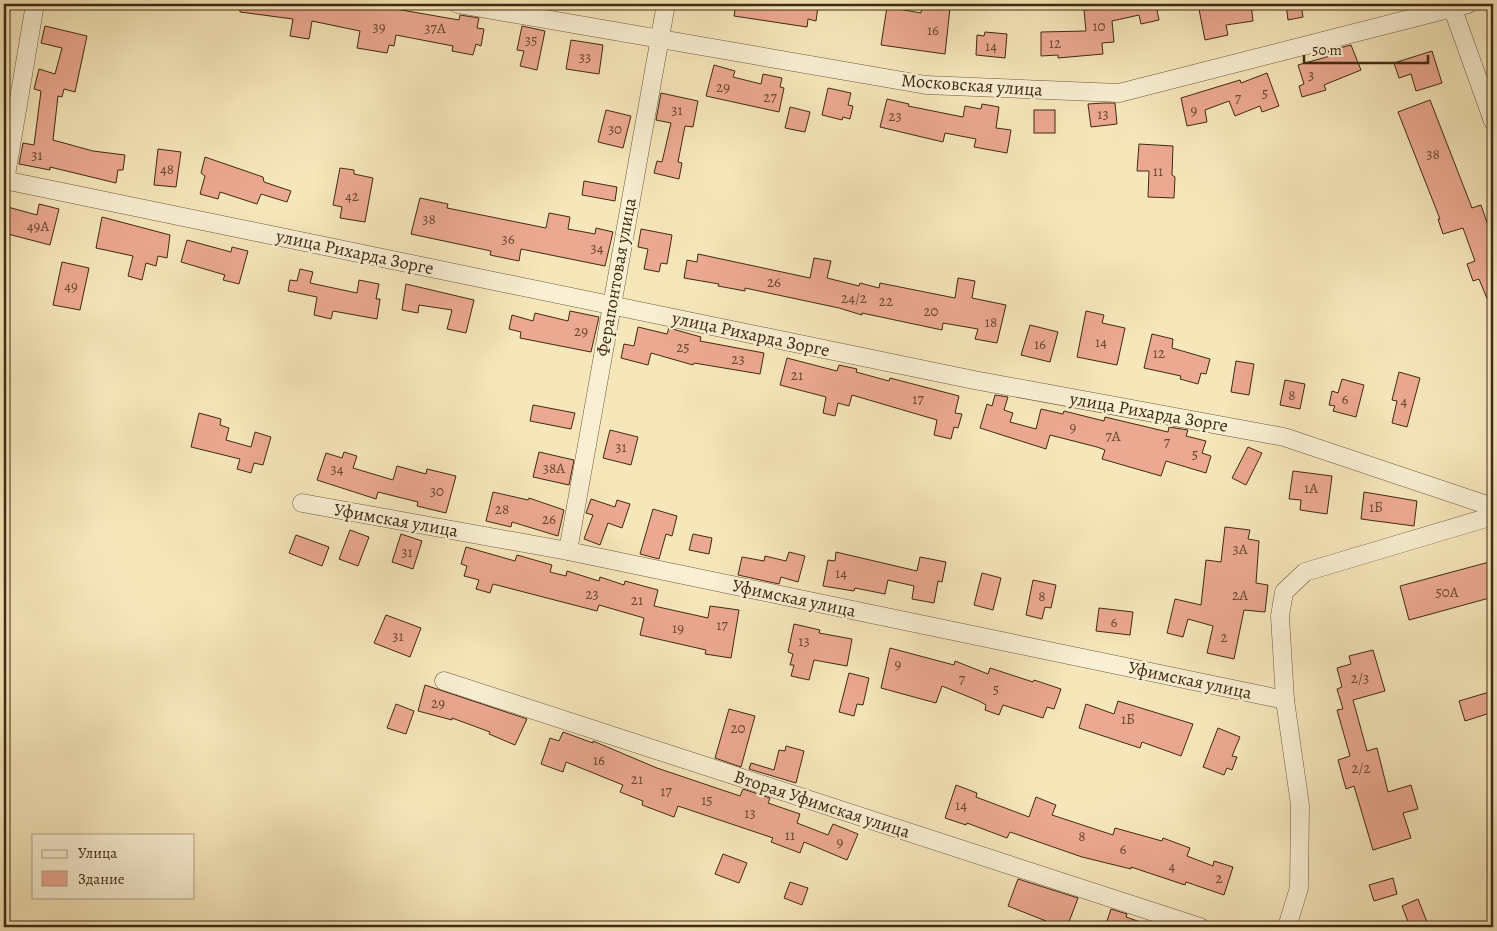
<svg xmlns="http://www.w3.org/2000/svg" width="1497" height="931" viewBox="0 0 1497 931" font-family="Alegreya,serif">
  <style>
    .building { fill: #eca991; stroke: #3f2912 }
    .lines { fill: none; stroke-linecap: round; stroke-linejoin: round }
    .minor-casing { stroke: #6d583c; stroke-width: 19 }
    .minor { stroke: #f9efd3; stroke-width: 18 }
    .labels { text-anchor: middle; stroke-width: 4.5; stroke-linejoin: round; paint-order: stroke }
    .number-label { font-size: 15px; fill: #6a4932 }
    .street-label { font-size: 18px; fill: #3f2912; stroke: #f9efd3 }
  </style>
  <rect width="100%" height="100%" fill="#f6e7bb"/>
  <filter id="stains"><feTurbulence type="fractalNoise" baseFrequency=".004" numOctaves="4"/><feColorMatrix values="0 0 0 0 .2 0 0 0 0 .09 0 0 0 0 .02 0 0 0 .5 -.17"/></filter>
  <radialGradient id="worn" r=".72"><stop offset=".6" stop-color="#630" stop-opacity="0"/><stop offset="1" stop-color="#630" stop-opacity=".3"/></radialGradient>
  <g class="building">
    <polygon points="240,4 367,4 459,20 460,15 479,18 477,28 484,29 481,46 476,44 473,55 452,51 453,46 396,35 394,46 389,45 387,53 357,48 360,31 312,21 309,39 290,36 293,19 240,12"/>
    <polygon points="736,4 813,4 813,6 818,7 816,21 808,19 807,27 734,16"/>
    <polygon points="1123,4 1163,4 1164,9 1157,10 1159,20 1141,24 1139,15 1112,21 1114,42 1102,43 1103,54 1058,58 1058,55 1041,56 1041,32 1086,31 1084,10 1124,7"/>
    <polygon points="1198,4 1251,4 1253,21 1226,25 1228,35 1205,40"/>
    <polygon points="1286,4 1301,4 1303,17 1288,20"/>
    <polygon points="922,5 950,8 945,54 881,45 887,7 921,13"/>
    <polygon points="45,26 87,36 75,92 64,89 62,97 58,96 53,140 93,151 125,155 123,170 118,170 116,183 50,167 50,170 19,164 23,143 34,145 41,91 34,89 39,69 55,74 62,48 41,43"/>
    <polygon points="522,26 545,31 537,70 520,66 524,51 517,50"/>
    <polygon points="985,32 1007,34 1005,58 976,55 977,35 984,36"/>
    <polygon points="571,40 603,45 599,74 566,69"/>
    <polygon points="1351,45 1361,70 1324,85 1326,90 1302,97 1299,86 1304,84 1298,65 1330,56 1328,51"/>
    <polygon points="1432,51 1442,83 1416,91 1411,74 1399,78 1394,63"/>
    <polygon points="714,65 735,71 733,77 761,84 763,74 782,78 780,87 784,88 779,112 706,96"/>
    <polygon points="1267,73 1279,106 1262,112 1260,106 1235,116 1229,101 1205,110 1207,122 1187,126 1181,98 1240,80 1241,83"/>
    <polygon points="828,88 851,93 848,105 853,106 850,119 843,117 842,120 822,115"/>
    <polygon points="661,93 698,101 693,127 685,126 678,162 682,163 679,179 654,173 657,161 662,162 671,123 656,120"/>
    <polygon points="887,99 909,104 908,106 963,117 965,106 981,109 982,104 999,107 996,128 1011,130 1007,153 974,147 976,139 945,133 943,142 880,127"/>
    <polygon points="1430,100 1472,208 1481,205 1493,240 1493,313 1479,279 1473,281 1467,264 1475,261 1463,228 1443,234 1438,219 1440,219 1398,112"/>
    <polygon points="1104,103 1115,103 1117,124 1091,127 1088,104"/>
    <polygon points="790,107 810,112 805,132 785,128"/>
    <polygon points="606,110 631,116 623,148 598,142"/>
    <rect x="1034" y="110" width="21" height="23"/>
    <polygon points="1139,144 1173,146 1172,175 1175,177 1174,198 1148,197 1149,171 1137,171"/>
    <polygon points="158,149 181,152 176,187 154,185"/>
    <polygon points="205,157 263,177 264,182 291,191 287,202 261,194 257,204 220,192 218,199 200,194 205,176 201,173"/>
    <polygon points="340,168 354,170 354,174 373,178 365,222 340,218 342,207 333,205"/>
    <polygon points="584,181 617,187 615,201 582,195"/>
    <polygon points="420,198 448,204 447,208 546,228 549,213 570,217 568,229 595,234 596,228 613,232 605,266 521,249 519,261 490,255 491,251 411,234"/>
    <polygon points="39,204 59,209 50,245 4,233 4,206 37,215"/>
    <polygon points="102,217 170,235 167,258 158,256 156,266 146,263 142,280 128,276 133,256 96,248"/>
    <polygon points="641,229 672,235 667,264 661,263 659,272 644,269 648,249 638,247"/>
    <polygon points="187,240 231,252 232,247 248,251 239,284 223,280 225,275 181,262"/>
    <polygon points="698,254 810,278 814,258 831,261 827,278 859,286 860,283 879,288 880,283 955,298 958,278 975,281 972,298 1006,305 997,343 975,339 978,329 943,323 942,330 862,313 862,315 839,308 745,288 745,291 718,286 719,284 684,278 687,260 697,262"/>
    <polygon points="62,262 89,268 80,310 53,305"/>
    <polygon points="300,269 313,272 310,283 357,293 359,280 379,284 376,299 380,299 377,319 333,311 331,319 314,315 317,297 288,291 290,280 297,281"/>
    <polygon points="406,284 474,300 466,333 447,329 452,310 419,305 418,313 402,310"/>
    <polygon points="570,311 599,317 591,352 520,338 521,332 509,329 512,315 533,321 535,313 568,321"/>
    <polygon points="1086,311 1104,315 1102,323 1125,328 1117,365 1077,357"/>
    <polygon points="1030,325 1058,332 1050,362 1021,355"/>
    <polygon points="638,327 667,334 669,328 701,337 700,341 764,353 760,374 694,363 693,365 651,353 648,365 621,358 624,344 634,346"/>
    <polygon points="1152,334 1173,339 1172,348 1210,359 1206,374 1201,373 1198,384 1180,379 1181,376 1144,368"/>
    <polygon points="787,358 837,371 839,365 857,369 856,372 889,381 890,378 959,396 955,413 962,414 958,428 954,427 951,439 934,435 937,420 852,395 849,406 838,403 835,416 823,413 826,397 780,385"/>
    <polygon points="1236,361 1254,364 1249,395 1231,392"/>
    <polygon points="1399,372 1420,378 1407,427 1392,423 1397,401 1392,400"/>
    <polygon points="1342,379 1364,385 1356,417 1333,411 1335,406 1329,405 1332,391 1338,393"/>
    <polygon points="1285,380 1305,384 1300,409 1280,405"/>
    <polygon points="995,395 1008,397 1004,410 1013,413 1010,422 1036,429 1041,409 1063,414 1064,411 1104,421 1105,417 1168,432 1169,427 1188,430 1186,436 1206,441 1202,453 1211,456 1206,473 1166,461 1161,476 1102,459 1105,450 1097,447 1050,435 1046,449 980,428 987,404 992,406"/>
    <polygon points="533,405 575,413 571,429 530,421"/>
    <polygon points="199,413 221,419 220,425 229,428 226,440 251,447 255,432 271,437 263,465 254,463 251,473 237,469 240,459 191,447"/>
    <polygon points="610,430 638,437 631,465 603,458"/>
    <polygon points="1248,447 1262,453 1246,485 1232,478"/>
    <polygon points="344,452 357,456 353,468 393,480 397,466 426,474 427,469 456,476 446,513 417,506 418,502 378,492 376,499 317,480 326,453 342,458"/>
    <polygon points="539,452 574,460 569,485 533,477"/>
    <polygon points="1293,471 1332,476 1327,514 1300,510 1301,500 1289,499"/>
    <polygon points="493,492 528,500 529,498 564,510 558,536 512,522 511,527 486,521"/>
    <polygon points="1364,492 1417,501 1414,526 1361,519"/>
    <polygon points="591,499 615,507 617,500 630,504 622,528 608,523 600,545 584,539 593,515 586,513"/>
    <polygon points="653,509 677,516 672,536 666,534 659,559 640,554"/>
    <polygon points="1225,527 1250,530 1248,539 1259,541 1256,583 1268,585 1265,612 1244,610 1234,659 1207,653 1213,626 1188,619 1183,637 1167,633 1175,599 1201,605 1206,560 1221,562"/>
    <polygon points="350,530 369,537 358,566 339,559"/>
    <polygon points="401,534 422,541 413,569 392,562"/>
    <polygon points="693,534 712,538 709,554 689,550"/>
    <polygon points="296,535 329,547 322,566 289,553"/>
    <polygon points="466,547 515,561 517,555 552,565 550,572 566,576 567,571 599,581 600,577 624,585 625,581 658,590 654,606 708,618 710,606 739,610 731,658 705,654 706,650 640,635 644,618 599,605 597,611 493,584 490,593 476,589 479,580 464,576 467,566 461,564"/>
    <polygon points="789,552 805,556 798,582 781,577 779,584 738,575 742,557 764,561 765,556 786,561"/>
    <polygon points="836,552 917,571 920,557 946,562 942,582 938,581 934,603 912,599 914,586 888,580 885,594 855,588 854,591 823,586 828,560 835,561"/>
    <polygon points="1493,561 1493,597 1409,620 1400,586"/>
    <polygon points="982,573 1001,578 993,610 974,605"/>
    <polygon points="1033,580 1056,585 1051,608 1045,607 1042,619 1026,615"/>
    <polygon points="1099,608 1133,612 1130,635 1096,631"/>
    <polygon points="386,615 421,628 410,657 374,643"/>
    <polygon points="794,624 820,630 819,633 852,639 847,666 814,660 809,680 791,676 794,665 790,665 793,654 788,652"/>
    <polygon points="890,648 954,665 955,661 988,674 990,668 1033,682 1034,680 1061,689 1054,709 1047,707 1043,718 1003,705 999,715 985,710 986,705 979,701 942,686 936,703 881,688"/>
    <polygon points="1373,650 1385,691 1353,700 1367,751 1377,748 1388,792 1411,785 1418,809 1403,813 1411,838 1373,850 1354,786 1346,789 1338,760 1350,756 1337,710 1343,709 1337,689 1342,687 1337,668 1351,664 1349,656"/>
    <polygon points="849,673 869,678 863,705 857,704 854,716 839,712"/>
    <polygon points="425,685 527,719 515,745 489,734 490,732 452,718 452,720 418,711"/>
    <polygon points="1493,691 1493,712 1465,721 1459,701"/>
    <polygon points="1118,701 1193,724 1181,756 1142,742 1140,748 1079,728 1086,704 1114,714"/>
    <polygon points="396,704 414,711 406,734 387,728"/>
    <polygon points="729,709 755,716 741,767 715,758"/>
    <polygon points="1218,728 1240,737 1232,756 1237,757 1232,770 1227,768 1224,775 1203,767"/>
    <polygon points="563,732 593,743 593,741 657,768 740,796 743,789 770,798 768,803 800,814 797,823 828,835 833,824 858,834 847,860 804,842 800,853 771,842 773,838 678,806 674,817 642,805 643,801 620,792 623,785 566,762 563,772 541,764 550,738 559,741"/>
    <polygon points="786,746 804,751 796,783 749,769 751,763 774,770 779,750 785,751"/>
    <polygon points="956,785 977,793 976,797 1029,817 1036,797 1056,805 1052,815 1113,835 1115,828 1162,841 1163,838 1190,848 1187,856 1213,866 1214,861 1233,867 1224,895 1186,882 1185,885 1131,867 1131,869 1082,857 1010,832 1007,838 967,823 966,825 945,818"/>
    <polygon points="723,854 747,863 739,883 715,874"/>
    <polygon points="1393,878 1397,894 1374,901 1369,885"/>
    <polygon points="1018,879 1078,898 1067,927 1044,927 1046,921 1008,906"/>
    <polygon points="790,882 808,888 802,905 784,898"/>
    <polygon points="1418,899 1429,927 1410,927 1402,906"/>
    <polygon points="1111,909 1127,914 1126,917 1149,925 1149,927 1105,927"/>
  </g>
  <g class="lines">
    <g class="minor-casing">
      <g id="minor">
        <polyline points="458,4 926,85 1119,93 1468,4"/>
        <polyline points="1451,4 1493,121"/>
        <polyline points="4,180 974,380 1284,437 1493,507"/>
        <polyline points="5,181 35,4"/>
        <polyline points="302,503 568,551 1285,700"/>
        <polyline points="568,551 666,4"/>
        <polyline points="444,681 1200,927"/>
        <polyline points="1287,927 1299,888 1300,805 1285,700 1280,616 1284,592 1305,572 1493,516"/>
      </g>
    </g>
    <use href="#minor" class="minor"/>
  </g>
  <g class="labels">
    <g class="number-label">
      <text x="1099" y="31">10</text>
      <text x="379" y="32">39</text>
      <text x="435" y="33">37А</text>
      <text x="933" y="35">16</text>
      <text x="531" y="45">35</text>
      <text x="1055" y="48">12</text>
      <text x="991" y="51">14</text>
      <text x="585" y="62">33</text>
      <text x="1311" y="80">3</text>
      <text x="723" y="92">29</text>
      <text x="1265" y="98">5</text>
      <text x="770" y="102">27</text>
      <text x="1238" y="103">7</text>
      <text x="677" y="115">31</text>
      <text x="1194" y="115">9</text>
      <text x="1103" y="119">13</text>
      <text x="895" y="121">23</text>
      <text x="615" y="134">30</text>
      <text x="1433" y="159">38</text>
      <text x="37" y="160">31</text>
      <text x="167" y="174">48</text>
      <text x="1158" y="176">11</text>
      <text x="352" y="201">42</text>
      <text x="429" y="224">38</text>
      <text x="38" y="231">49А</text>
      <text x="508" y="244">36</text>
      <text x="597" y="253">34</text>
      <text x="774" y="287">26</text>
      <text x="71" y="291">49</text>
      <text x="854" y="303">24/2</text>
      <text x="886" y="306">22</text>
      <text x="931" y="316">20</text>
      <text x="991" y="327">18</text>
      <text x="581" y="336">29</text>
      <text x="1101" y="347">14</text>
      <text x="1040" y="349">16</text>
      <text x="683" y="352">25</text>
      <text x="1159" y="358">12</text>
      <text x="738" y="364">23</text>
      <text x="797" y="380">21</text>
      <text x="1292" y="400">8</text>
      <text x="918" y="404">17</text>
      <text x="1345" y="404">6</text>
      <text x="1404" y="406">4</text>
      <text x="1073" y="432">9</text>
      <text x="1113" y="441">7А</text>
      <text x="1167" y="447">7</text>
      <text x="621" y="452">31</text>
      <text x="1195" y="459">5</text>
      <text x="554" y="473">38А</text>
      <text x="337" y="474">34</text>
      <text x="1311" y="493">1А</text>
      <text x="437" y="496">30</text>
      <text x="1376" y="512">1Б</text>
      <text x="502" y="514">28</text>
      <text x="549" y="524">26</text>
      <text x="1240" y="554">3А</text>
      <text x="407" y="557">31</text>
      <text x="841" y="578">14</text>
      <text x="1447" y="597">50А</text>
      <text x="592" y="599">23</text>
      <text x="1240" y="600">2А</text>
      <text x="1042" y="601">8</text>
      <text x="637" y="605">21</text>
      <text x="1114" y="627">6</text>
      <text x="722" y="630">17</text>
      <text x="678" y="633">19</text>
      <text x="398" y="641">31</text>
      <text x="1224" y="642">2</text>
      <text x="804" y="646">13</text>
      <text x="898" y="669">9</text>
      <text x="1360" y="683">2/3</text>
      <text x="962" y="684">7</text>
      <text x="996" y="694">5</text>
      <text x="438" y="708">29</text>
      <text x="1128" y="724">1Б</text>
      <text x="738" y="733">20</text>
      <text x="599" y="765">16</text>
      <text x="1361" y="773">2/2</text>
      <text x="637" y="784">21</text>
      <text x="666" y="796">17</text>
      <text x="707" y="805">15</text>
      <text x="961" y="810">14</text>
      <text x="750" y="818">13</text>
      <text x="790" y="840">11</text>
      <text x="1082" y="841">8</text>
      <text x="840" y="847">9</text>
      <text x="1123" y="854">6</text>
      <text x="1172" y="871">4</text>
      <text x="1219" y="883">2</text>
    </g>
    <g class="street-label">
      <text transform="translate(972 85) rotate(4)" y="6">Московская улица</text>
      <text transform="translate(355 252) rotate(12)" y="6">улица Рихарда Зорге</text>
      <text transform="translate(616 277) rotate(-80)" y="6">Ферапонтовая улица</text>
      <text transform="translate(751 334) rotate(12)" y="6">улица Рихарда Зорге</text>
      <text transform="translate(1149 412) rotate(10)" y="6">улица Рихарда Зорге</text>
      <text transform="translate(396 520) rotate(10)" y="6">Уфимская улица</text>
      <text transform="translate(794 598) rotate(12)" y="6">Уфимская улица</text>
      <text transform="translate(1190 680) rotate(12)" y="6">Уфимская улица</text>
      <text transform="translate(822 804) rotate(18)" y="6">Вторая Уфимская улица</text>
    </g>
  </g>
  <rect width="1497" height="931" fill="none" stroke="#f6e7bb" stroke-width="20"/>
  <rect x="5" y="5" width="1487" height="921" fill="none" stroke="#3f2912" stroke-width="2.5"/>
  <rect x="10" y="10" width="1477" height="911" fill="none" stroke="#3f2912"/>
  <rect x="32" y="834" width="162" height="65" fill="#f9efd3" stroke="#afa086"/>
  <rect x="42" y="850" width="25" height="8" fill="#f9efd3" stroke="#afa086"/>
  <text x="78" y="858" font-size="15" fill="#3f2912">Улица</text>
  <rect x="42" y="871" width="25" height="15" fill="#eca991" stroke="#afa086"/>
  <text x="78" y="884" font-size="15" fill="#3f2912">Здание</text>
  <path d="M1304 55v8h124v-8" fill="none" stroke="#3f2912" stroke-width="2.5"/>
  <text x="1312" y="55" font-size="15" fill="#3f2912" stroke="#f9efd3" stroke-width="4" paint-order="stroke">50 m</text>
  <rect width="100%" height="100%" filter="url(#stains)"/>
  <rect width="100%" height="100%" fill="url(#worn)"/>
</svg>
